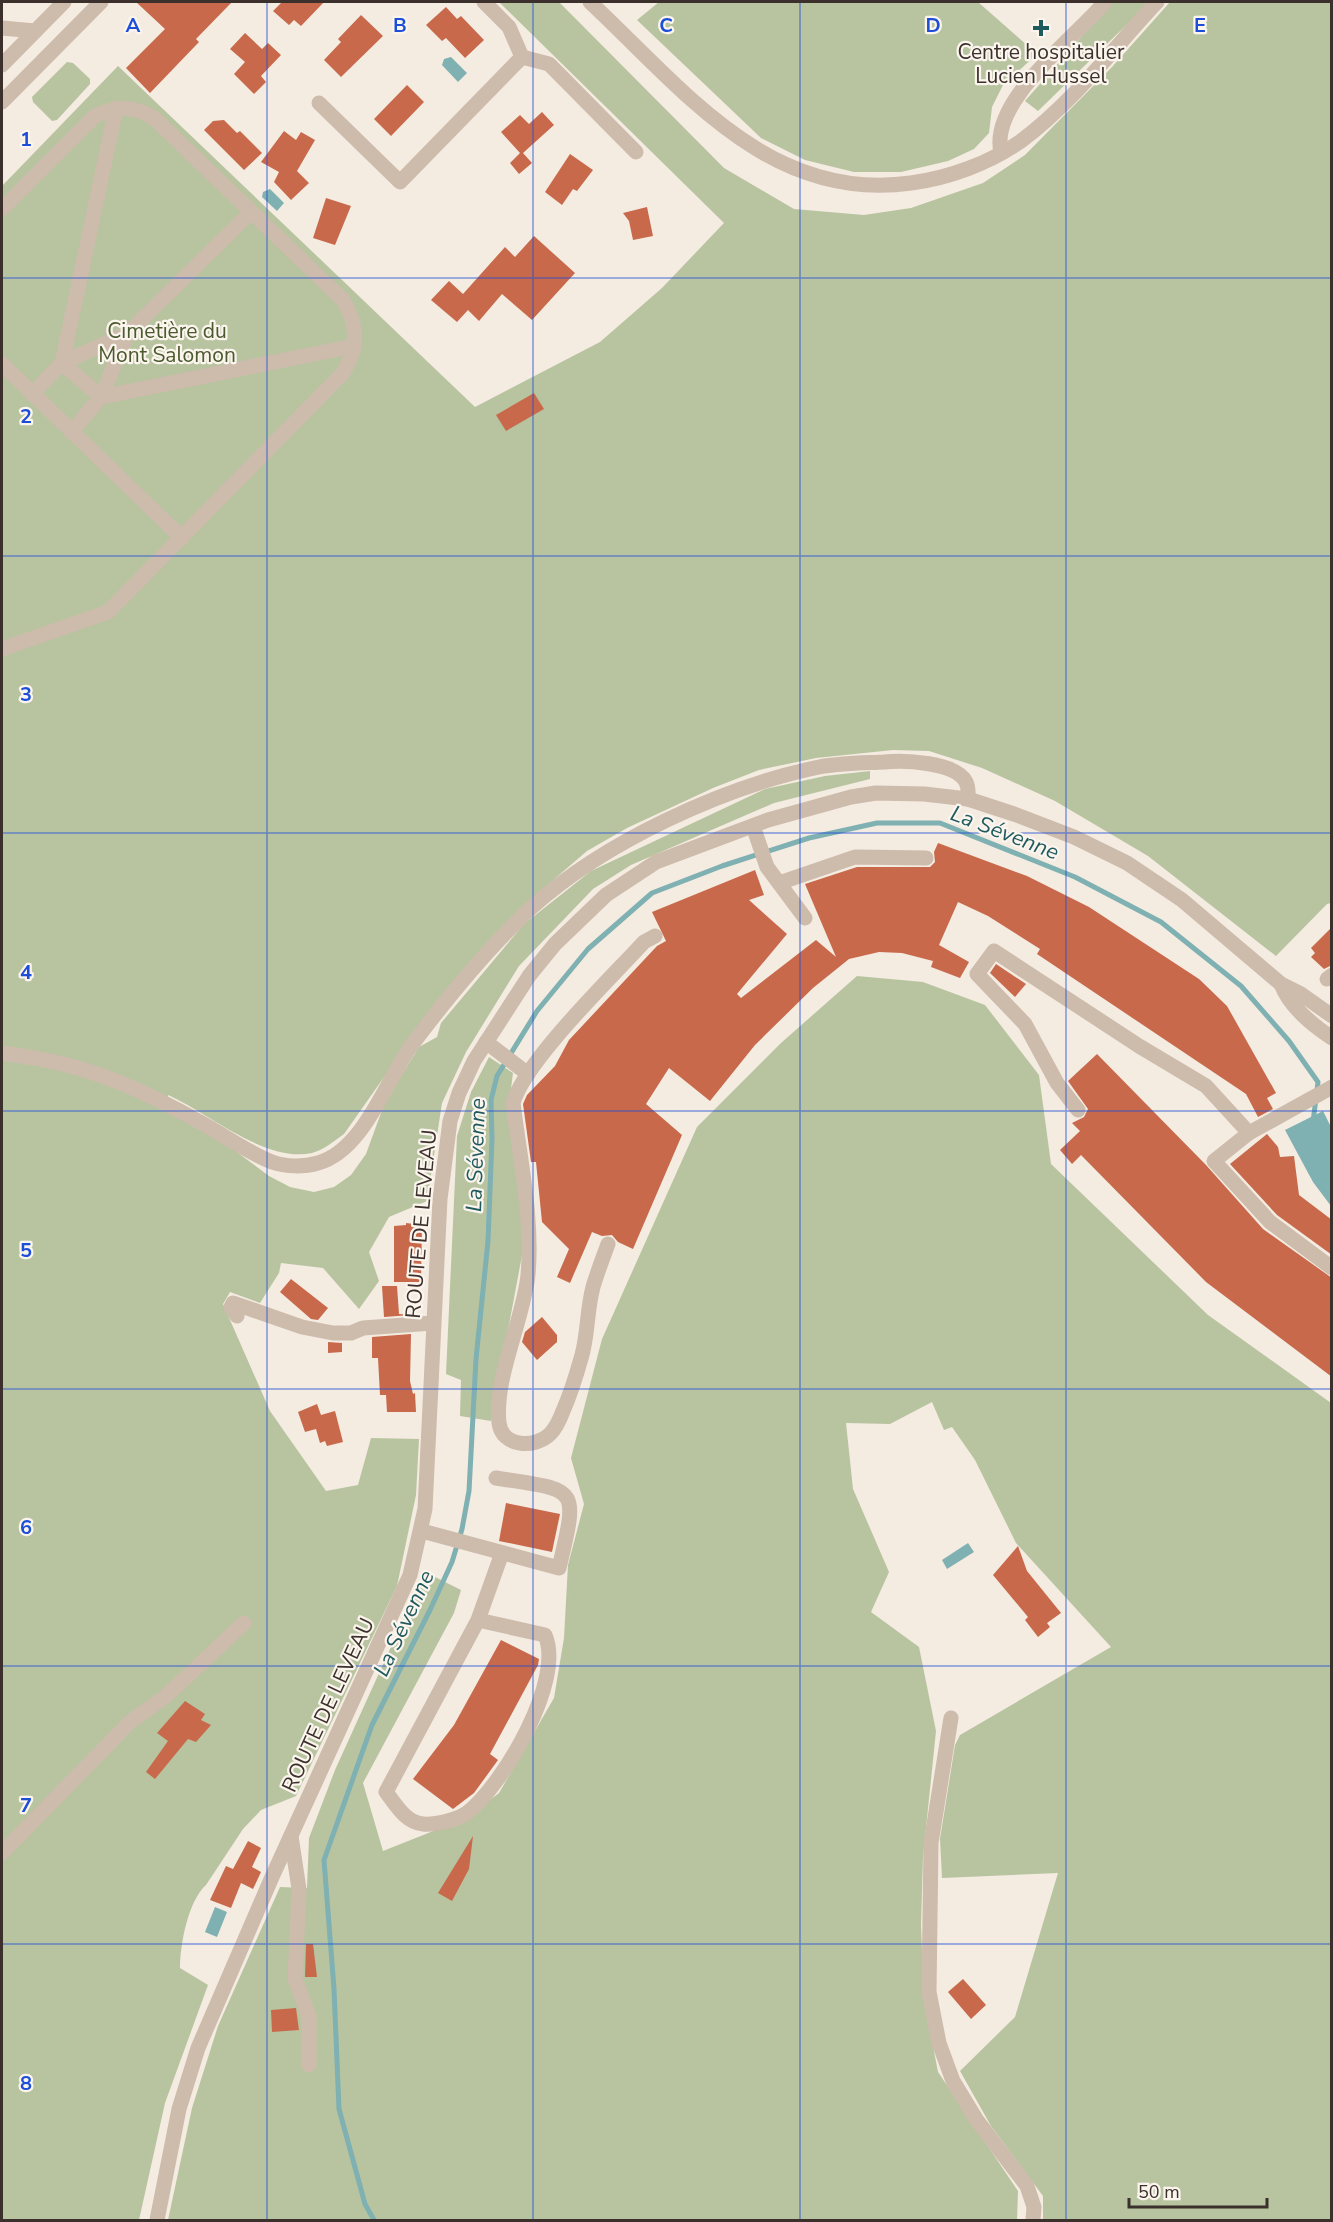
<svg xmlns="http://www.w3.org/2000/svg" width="1333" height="2222" viewBox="0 0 1333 2222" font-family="'Nunito Sans',sans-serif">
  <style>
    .green { fill: #b8c4a0 }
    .water { fill: #7fb0b2 }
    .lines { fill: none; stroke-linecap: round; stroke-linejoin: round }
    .stream { stroke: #7fb0b2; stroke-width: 5 }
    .building { fill: #c8694b }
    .minor { stroke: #cdbbac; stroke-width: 15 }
    .grid { fill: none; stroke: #1d4ed8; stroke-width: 1.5; stroke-opacity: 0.55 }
    .poi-dot { fill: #1f5a5e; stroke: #fbf5ee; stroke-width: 2 }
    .labels { text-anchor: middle; stroke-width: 4.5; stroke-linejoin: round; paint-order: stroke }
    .poi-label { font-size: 21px; fill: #3b302b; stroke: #fbf5ee }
    .park-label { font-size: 21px; fill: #4a5a2e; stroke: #fbf5ee }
    .street-label { font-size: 21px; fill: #3b302b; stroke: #fbf5ee }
    .water-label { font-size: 22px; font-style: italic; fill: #1f5a5e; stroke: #fbf5ee }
    .grid-label { font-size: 20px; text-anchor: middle; font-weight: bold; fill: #1d4ed8; stroke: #fbf5ee; stroke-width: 4.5; stroke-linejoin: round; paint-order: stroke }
  </style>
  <rect width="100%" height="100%" fill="#f4ebe1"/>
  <g class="green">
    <path d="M499,2H559L724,168L794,209L864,215L911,208L983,183L1025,155L1112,67L1170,2H1331V903L1327,904L1276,956L1148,856L1055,801L982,768L929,751L893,750L816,758L759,770L713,788L627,828L587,851L530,900L413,1036L344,1134C334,1141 324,1150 312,1153C265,1163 209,1113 168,1095L167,1111L222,1141L269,1176L290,1187L314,1192L334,1187L351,1175L366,1154L385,1102L419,1047L437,1037L441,1023L524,924L591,871L765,789L825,776L870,771V779L774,803L631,865L593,889L519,966L466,1052L442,1103L427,1201L389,1217L369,1252L379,1281L359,1309L323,1268L281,1263L279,1273L260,1303L230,1292L223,1304L270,1411L326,1491L358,1485L371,1438L419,1439L416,1495L397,1586L296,1796L261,1810L243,1829L206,1885C188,1901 180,1945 180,1968L208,1985L165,2103L139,2220H2V186L118,66L475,407L600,342L662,288L724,223Z"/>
    <polygon points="659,2 978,2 1037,54 1003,85 992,107 989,133 974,149 948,161 901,172 854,172 805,160 761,138 637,20"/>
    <polygon points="1112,2 1150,2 1038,111 1025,101"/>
    <polygon points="67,62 73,63 90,79 90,84 57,120 52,121 33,102 32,97"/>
    <polygon points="857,976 923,982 985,1005 1039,1075 1051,1164 1208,1315 1331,1403 1331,2220 1043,2220 1043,2196 991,2126 960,2071 1015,2017 1058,1873 942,1878 940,1839 955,1745 960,1735 1111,1647 1016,1543 975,1460 952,1427 944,1430 932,1402 890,1424 846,1423 853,1489 889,1572 871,1612 919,1647 936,1731 923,1857 921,1925 924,2000 938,2072 1018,2191 1017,2220 168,2220 192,2108 218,2026 280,1887 307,1888 309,1838 335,1770 425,1572 461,1590 454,1613 363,1783 383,1851 466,1818 499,1793 554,1698 564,1638 568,1565 584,1504 571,1458 602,1339 697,1127 781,1043"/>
    <polygon points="489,1057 513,1073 508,1112 522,1204 523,1250 491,1421 460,1416 461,1380 446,1374 457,1136 471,1092"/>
  </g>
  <g class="water">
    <polygon points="451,57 467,73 458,82 442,65 444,59"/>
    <polygon points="270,189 284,203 277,211 262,197 263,192"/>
    <polygon points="1323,1111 1331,1127 1331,1206 1313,1182 1285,1130"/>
    <polygon points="968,1543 974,1552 947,1569 942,1560"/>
    <polygon points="215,1907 227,1912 217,1937 205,1932"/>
  </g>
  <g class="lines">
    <polyline class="stream" points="374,2220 365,2204 339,2109 334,1989 324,1860 372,1725 430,1610 452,1562 462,1529 469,1491 476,1359 488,1241 492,1139 491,1100 497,1076 537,1011 588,949 652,893 722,866 809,838 877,823 940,823 1075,877 1161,922 1241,986 1289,1041 1318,1082 1313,1122"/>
  </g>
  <g class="building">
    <polygon points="136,2 232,2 196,39 199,42 150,93 126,68 165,29"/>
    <polygon points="282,2 324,2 301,26 294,20 289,25 273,11"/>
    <polygon points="446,7 457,19 461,16 484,40 465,58 446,38 442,41 426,25"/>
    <polygon points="361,15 383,36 341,77 324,60 341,42 338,39"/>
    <polygon points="245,33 262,49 268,43 281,55 261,76 266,82 254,94 234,74 245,62 230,49"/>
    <polygon points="407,85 424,102 391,136 374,119"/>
    <polygon points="542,112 554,125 523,153 532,163 519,174 510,163 520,153 501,132 520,115 529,124"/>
    <polygon points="224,120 237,133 240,131 262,153 244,170 204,130 213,121"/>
    <polygon points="284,131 296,140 301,132 315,140 297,171 309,183 291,200 274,182 279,172 261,162"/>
    <polygon points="570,154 593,170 577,191 573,189 562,205 545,192"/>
    <polygon points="326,198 351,206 335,245 313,238"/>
    <polygon points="647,207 653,236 633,240 629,221 623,213"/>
    <polygon points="534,236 575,273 532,320 502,294 479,321 468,310 457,322 431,300 449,281 463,294 505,247 515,257"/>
    <polygon points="534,393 544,409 506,431 496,415"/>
    <polygon points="938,843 1027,876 1089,907 1199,979 1227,1006 1276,1093 1267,1098 1273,1109 1258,1117 1246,1094 1037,954 1040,949 988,916 958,902 939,945 969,962 960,978 931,967 933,961 902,953 879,952 849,959 813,988 755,1045 710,1101 669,1068 646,1104 682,1135 633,1249 618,1242 612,1235 602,1236 592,1232 570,1283 557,1277 569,1249 542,1222 536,1162 531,1162 523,1104 527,1095 555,1066 569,1040 657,946 666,941 652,912 755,870 764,895 749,900 787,934 737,994 741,998 816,940 836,957 805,884 857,867 930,867 935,862 934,852"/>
    <polygon points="1332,927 1332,965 1324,969 1311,957 1315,953 1311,948"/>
    <polygon points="996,964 1026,984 1015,997 990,973"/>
    <polygon points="1097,1054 1206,1165 1263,1229 1332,1278 1332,1377 1206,1282 1081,1155 1072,1164 1060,1150 1080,1131 1072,1123 1084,1117 1088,1109 1068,1081"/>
    <polygon points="1267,1134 1278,1147 1280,1157 1294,1156 1299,1195 1332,1220 1332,1255 1277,1215 1230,1164"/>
    <polygon points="406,1223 422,1225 421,1282 394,1282 394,1226 406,1225"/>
    <polygon points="291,1279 328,1308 318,1320 311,1319 280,1292"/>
    <polygon points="382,1286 397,1286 399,1314 411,1315 384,1317"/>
    <polygon points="542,1317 557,1335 557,1342 537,1360 522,1342 525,1332"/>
    <polygon points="411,1334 410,1381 413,1394 415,1393 416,1412 387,1412 386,1395 380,1395 378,1358 372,1358 372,1337"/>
    <polygon points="328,1342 342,1343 342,1352 328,1353"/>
    <polygon points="317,1404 321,1415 335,1411 343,1442 327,1446 325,1441 320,1443 316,1429 305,1432 298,1412"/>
    <polygon points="506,1503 560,1514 552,1552 499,1541"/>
    <polygon points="1018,1546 1027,1571 1061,1613 1047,1623 1050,1627 1038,1637 1025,1620 1028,1617 993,1575"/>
    <polygon points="501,1640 539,1659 538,1665 490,1754 498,1760 474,1793 453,1809 413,1779 454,1725"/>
    <polygon points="185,1701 205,1714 201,1720 211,1725 196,1742 188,1739 155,1779 146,1772 168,1741 157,1733"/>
    <polygon points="473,1836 469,1869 452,1901 438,1893"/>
    <polygon points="248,1841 261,1848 252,1867 261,1872 253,1889 241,1883 231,1908 210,1900 226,1866 233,1869"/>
    <polygon points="306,1944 313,1944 317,1977 305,1977"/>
    <polygon points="963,1979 986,2005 971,2019 948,1992"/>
    <polygon points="296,2008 299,2030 272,2032 271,2010"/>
  </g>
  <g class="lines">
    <g class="minor">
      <path d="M590,2C683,89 769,203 911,183C949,178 990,163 1021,141C1072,103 1114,48 1157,2"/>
      <polyline points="2,28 35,31"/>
      <polyline points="522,57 549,64 636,152"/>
      <polyline points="2,65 64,2"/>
      <polyline points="2,102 101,2"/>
      <polyline points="319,103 400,182 522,57 509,27 484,2"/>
      <polyline points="116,108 62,363 128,333 101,397 354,346"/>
      <path d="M1001,152C989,101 1075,38 1105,2"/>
      <path d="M2,209L95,116C118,106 134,105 155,119L343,300C358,325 359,347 343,373L108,612L2,649"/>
      <polyline points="128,333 251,212"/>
      <polyline points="2,364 182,538"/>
      <polyline points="32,394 62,363 101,397 71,432"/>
      <polyline points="753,826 767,867 805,918"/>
      <polyline points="779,883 855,857 926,858"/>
      <polyline points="1327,979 1332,975"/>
      <path d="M1281,984C1290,1007 1311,1024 1332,1038"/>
      <polyline points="486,1042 528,1074"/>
      <path d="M2,1053C46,1059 79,1066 121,1083C147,1094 175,1108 200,1122C224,1135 247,1152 272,1162C286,1167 304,1167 318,1163C363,1151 386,1081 411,1046C447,998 487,949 531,908C604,842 723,787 819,767C840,763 863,763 884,762C904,760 956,762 966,782C969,788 968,793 968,799"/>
      <polyline points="1078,1110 1057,1083 1025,1024 977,974 994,951 1139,1046 1206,1086 1249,1133 1332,1087"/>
      <polyline points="1249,1133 1214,1161 1270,1222 1332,1268"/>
      <path d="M608,1244C603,1258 597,1273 593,1287C587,1309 588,1333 582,1355C577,1373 571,1393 563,1411C560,1419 556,1428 550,1434C535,1449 502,1447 499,1423C494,1378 523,1321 528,1275C533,1218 520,1160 513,1103C525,1061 611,978 644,942L655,936"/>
      <polyline points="237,1316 231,1307 233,1303 302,1327 333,1333 351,1333 363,1328 433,1323"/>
      <path d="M422,1531L559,1568C579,1484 578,1491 496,1478"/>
      <path d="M478,1620L545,1635C565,1680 503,1785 467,1813C457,1820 435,1825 423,1824C406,1823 396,1805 386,1792L478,1620L502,1553"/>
      <polyline points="951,1718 931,1843 929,1992 939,2043 953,2081 976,2119 1027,2186 1034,2207 1033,2220"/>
      <polyline points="291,1836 299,1889 295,1979 309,2016 309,2065"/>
      <polyline points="2,1853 130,1722 166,1696 244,1623"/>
      <polyline points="157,2220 179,2109 198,2048 272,1877 410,1575 425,1509 440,1199 450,1121 459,1093 474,1061 529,976 555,944 606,895 656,862 768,820 851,797 876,793 924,794 968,799 1014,814 1074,837 1127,863 1182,900 1281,984 1301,994 1332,1016"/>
    </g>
  </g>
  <path class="grid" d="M267,2V2220M533,2V2220M800,2V2220M1066,2V2220M2,278H1332M2,556H1332M2,833H1332M2,1111H1332M2,1389H1332M2,1666H1332M2,1944H1332"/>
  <path class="poi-dot" d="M1038 19h6v6h6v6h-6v6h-6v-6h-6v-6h6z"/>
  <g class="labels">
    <g class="poi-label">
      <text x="1041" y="59">Centre hospitalier<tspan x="1041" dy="24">Lucien Hussel</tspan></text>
    </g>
    <g class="park-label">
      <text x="167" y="338">Cimetière du<tspan x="167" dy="24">Mont Salomon</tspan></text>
    </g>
    <g class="street-label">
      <text transform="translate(421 1224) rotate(-85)" y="7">ROUTE DE LEVEAU</text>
      <text transform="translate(328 1705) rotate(-65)" y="7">ROUTE DE LEVEAU</text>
    </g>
    <g class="water-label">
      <text transform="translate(1005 832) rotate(21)" y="8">La Sévenne</text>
      <text transform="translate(475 1155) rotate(-88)" y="8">La Sévenne</text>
      <text transform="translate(403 1623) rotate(-65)" y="8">La Sévenne</text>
    </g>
  </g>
  <g class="grid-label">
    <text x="133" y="32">A</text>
    <text x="400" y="32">B</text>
    <text x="666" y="32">C</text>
    <text x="933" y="32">D</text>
    <text x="1200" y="32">E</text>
    <text x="26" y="146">1</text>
    <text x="26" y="423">2</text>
    <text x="26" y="701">3</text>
    <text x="26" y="979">4</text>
    <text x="26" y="1257">5</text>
    <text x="26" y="1534">6</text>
    <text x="26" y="1812">7</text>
    <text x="26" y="2090">8</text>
  </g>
  <rect width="1333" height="2222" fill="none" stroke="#3b302b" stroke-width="6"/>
  <path d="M1129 2198v9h138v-9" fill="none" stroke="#3b302b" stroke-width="3"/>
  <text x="1138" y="2198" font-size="18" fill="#3b302b" stroke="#fbf5ee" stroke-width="4.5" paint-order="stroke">50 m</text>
</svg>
